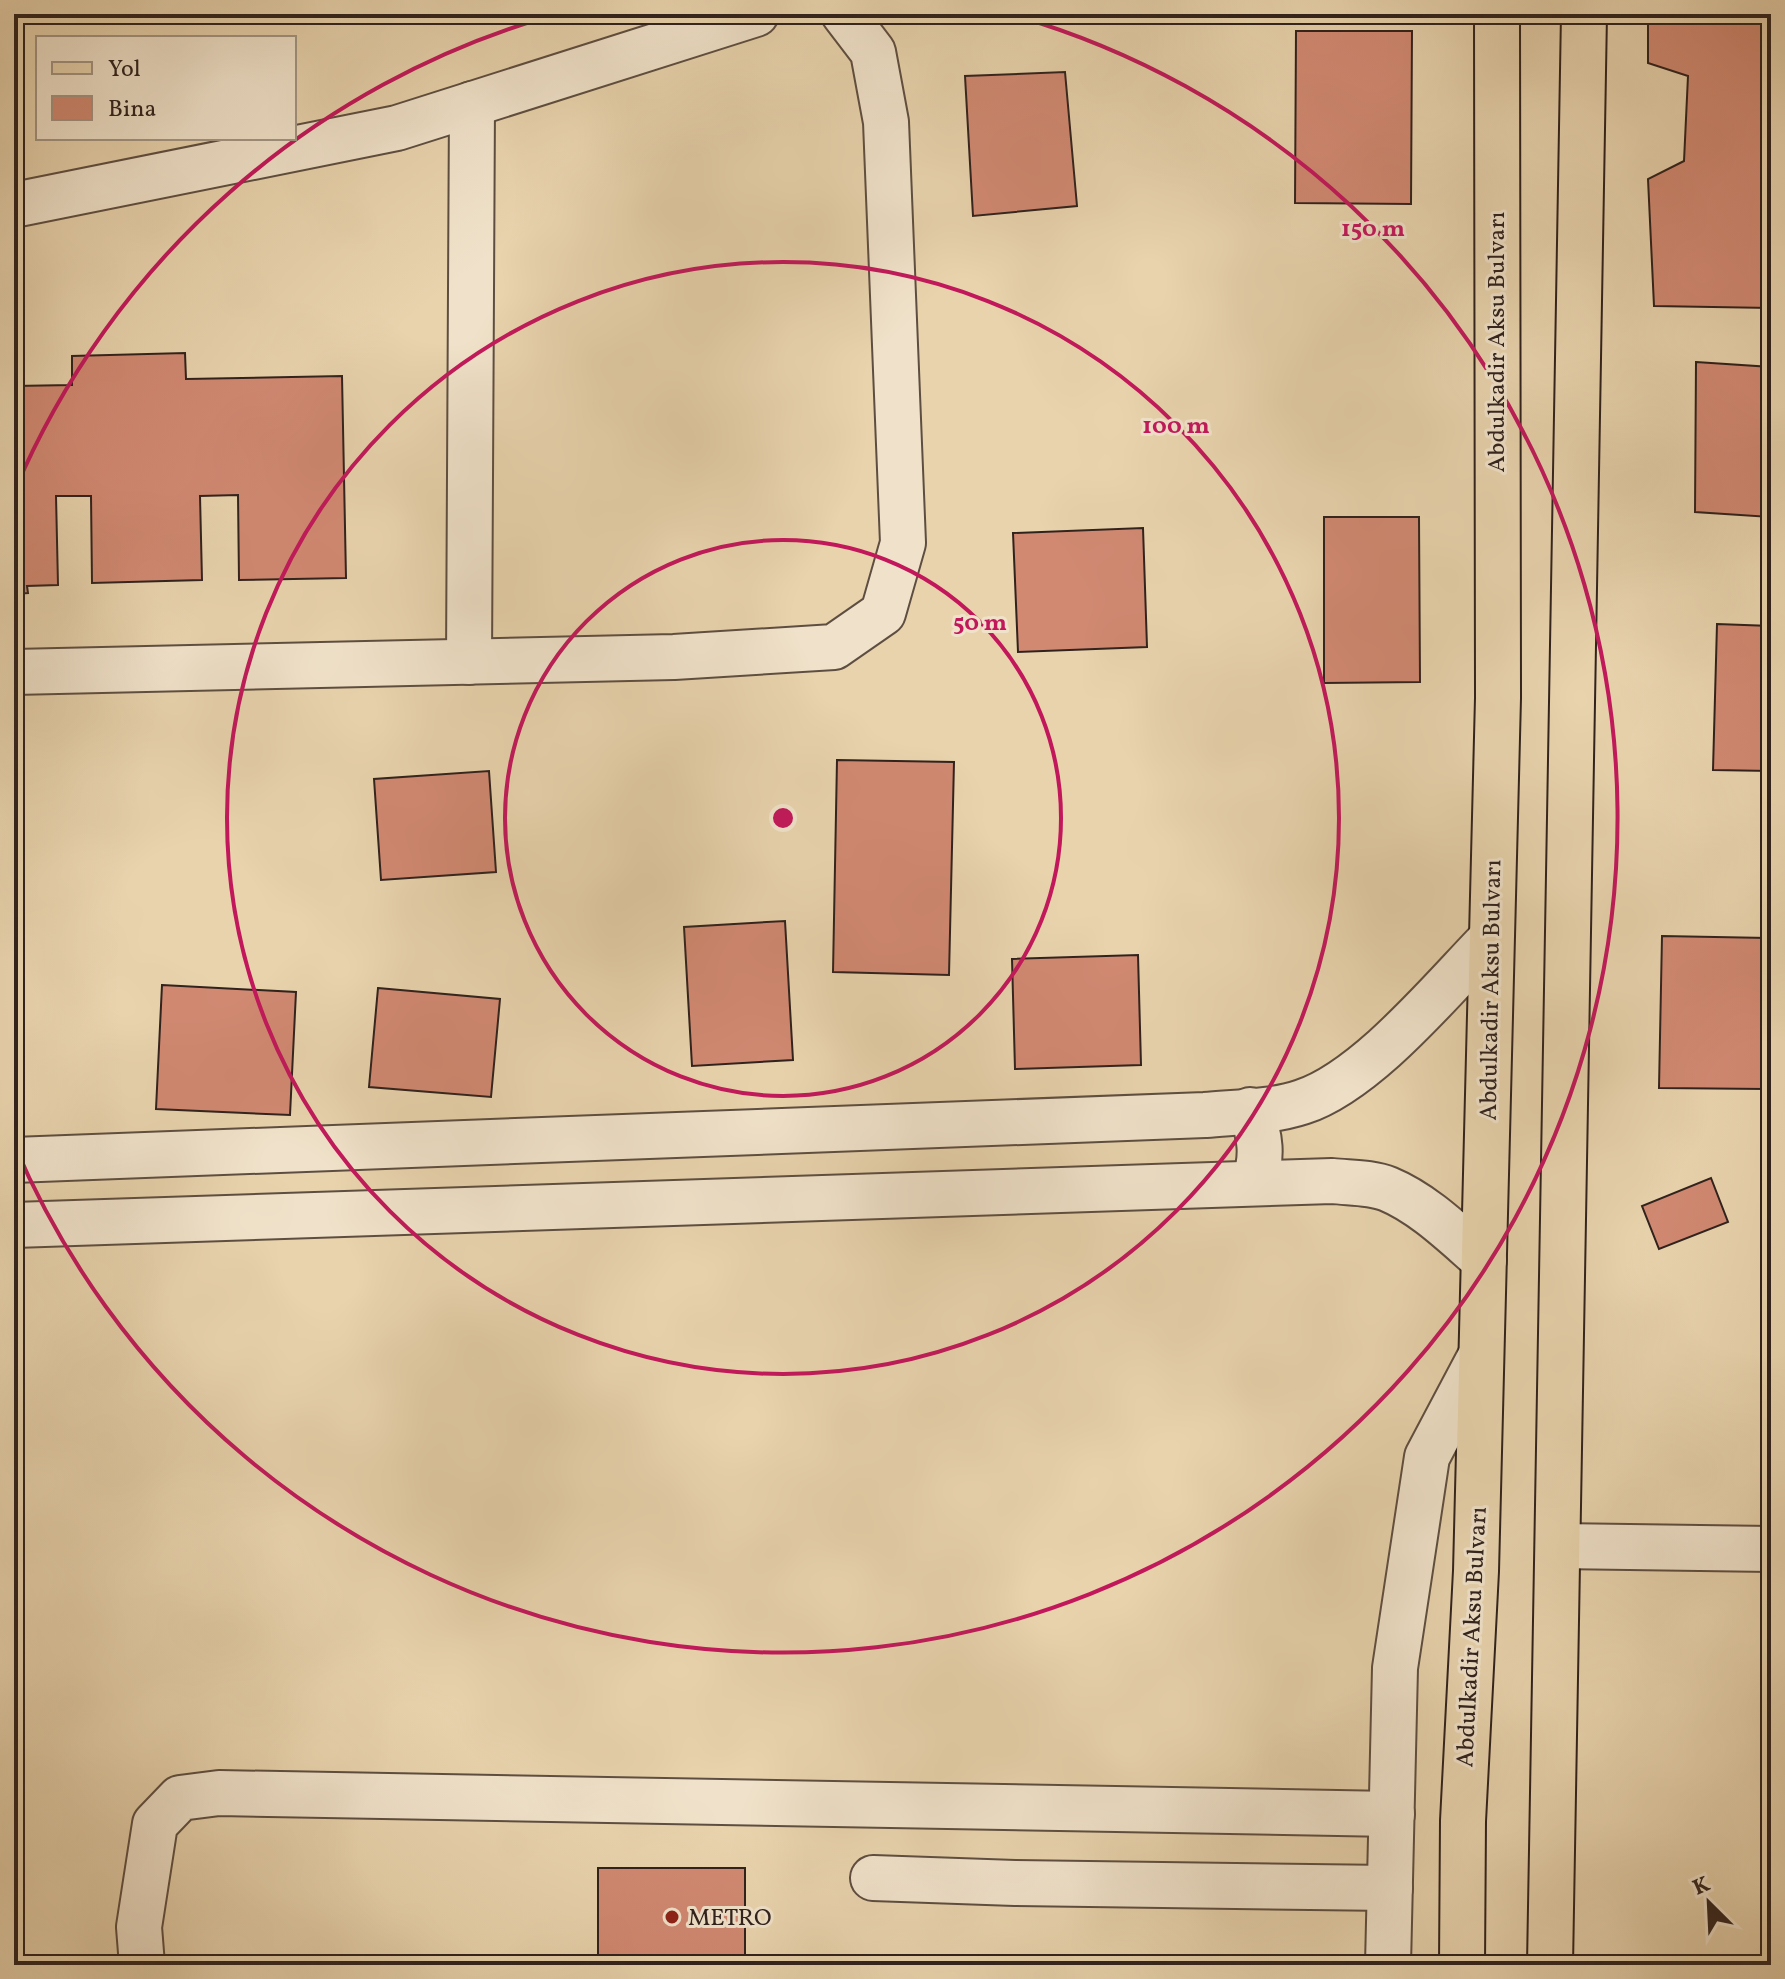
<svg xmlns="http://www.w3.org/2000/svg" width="1785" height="1979" viewBox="0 0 1785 1979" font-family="Vollkorn,serif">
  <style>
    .building { fill: #d18972; stroke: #30221d; stroke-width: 2 }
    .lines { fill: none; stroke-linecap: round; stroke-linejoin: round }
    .minor-casing { stroke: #5e4e41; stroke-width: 48 }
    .major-casing { stroke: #30221d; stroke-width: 48 }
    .minor { stroke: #f0e2ca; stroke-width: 44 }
    .major { stroke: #e8d3ad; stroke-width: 44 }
    .ring { fill: none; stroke: #c2185b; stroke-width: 4 }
    .poi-dot { fill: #8f2418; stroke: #f0e2ca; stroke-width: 3 }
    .labels { text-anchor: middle; stroke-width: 6; stroke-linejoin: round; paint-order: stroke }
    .street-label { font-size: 24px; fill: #30221d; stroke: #f0e2ca }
    .poi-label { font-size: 24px; fill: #30221d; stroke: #f0e2ca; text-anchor: start }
    .centre { fill: #c2185b; stroke: #f0e2ca; stroke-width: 4 }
    .ring-label { font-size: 24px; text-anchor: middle; font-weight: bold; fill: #c2185b; stroke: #f0e2ca; stroke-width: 6; stroke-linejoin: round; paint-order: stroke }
  </style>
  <rect width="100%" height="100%" fill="#e8d3ad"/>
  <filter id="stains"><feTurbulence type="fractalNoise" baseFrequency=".0025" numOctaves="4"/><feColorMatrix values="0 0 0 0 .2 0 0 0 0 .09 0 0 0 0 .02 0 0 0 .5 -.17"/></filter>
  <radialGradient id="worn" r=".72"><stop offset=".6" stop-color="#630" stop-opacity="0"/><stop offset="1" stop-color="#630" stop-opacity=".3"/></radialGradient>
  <g class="building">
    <polygon points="1648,14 1771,14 1771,308 1654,306 1648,179 1684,161 1688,76 1648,63"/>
    <polygon points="1296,31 1412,31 1411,204 1295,203"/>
    <polygon points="1065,72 1077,206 973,216 965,76"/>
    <polygon points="185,353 186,379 342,376 346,578 239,580 238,495 200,496 202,580 92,583 91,496 56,496 58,585 27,586 28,593 14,594 14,386 72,385 72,356"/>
    <polygon points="1696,362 1771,367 1770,517 1695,512"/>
    <polygon points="1324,517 1419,517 1420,682 1324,683"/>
    <polygon points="1143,528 1147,647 1018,652 1013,533"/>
    <polygon points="1717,624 1771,626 1771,771 1713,770"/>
    <polygon points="837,760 954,762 949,975 833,972"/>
    <polygon points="489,771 496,872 381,880 374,779"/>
    <polygon points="785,921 793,1060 692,1066 684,927"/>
    <polygon points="1662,936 1768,938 1765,1089 1659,1088"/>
    <polygon points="1138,955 1141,1065 1015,1069 1012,959"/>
    <polygon points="162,985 296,992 290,1115 156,1109"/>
    <polygon points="378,988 500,999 491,1097 369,1087"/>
    <polygon points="1711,1178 1728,1222 1659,1249 1642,1206"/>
    <rect x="598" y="1868" width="147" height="97"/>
  </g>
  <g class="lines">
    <g class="minor-casing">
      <g id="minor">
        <polyline points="14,205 397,128 756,14"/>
        <polyline points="469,662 472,104"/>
        <polyline points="14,672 674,657 834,647 883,613 903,543 886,122 873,52 844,14"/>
        <path d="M1250,1110C1261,1136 1263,1157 1254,1183"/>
        <path d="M14,1160L1205,1115C1237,1112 1272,1112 1302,1102C1367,1081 1443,988 1491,939"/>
        <path d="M14,1225L1332,1181C1351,1183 1371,1182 1388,1189C1424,1204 1455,1235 1484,1260"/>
        <polyline points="1558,1546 1771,1549"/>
        <polyline points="873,1878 1015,1883 1390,1888"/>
        <polyline points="142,1965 139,1927 155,1824 180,1798 219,1793 1392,1814"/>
        <polyline points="1388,1965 1395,1668 1427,1457 1481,1355"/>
      </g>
    </g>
    <g class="major-casing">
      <g id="major">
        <polyline points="1462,1965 1463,1821 1476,1571 1498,698 1497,14"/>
        <polyline points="1550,1965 1584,14"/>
      </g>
    </g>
    <use href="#minor" class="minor"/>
    <use href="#major" class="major"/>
  </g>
  <g class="ring">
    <circle cx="783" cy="818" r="278"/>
    <circle cx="783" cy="818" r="556"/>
    <path d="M14 492A835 835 0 0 1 553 15M1013 15A835 835 0 1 1 14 1144"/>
  </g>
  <circle class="poi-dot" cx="672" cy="1917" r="8"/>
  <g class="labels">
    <g class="street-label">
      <text transform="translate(1496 342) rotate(-90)" y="8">Abdulkadir Aksu Bulvarı</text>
      <text transform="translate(1490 990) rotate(-89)" y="8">Abdulkadir Aksu Bulvarı</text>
      <text transform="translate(1471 1637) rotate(-87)" y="8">Abdulkadir Aksu Bulvarı</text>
    </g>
    <g class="poi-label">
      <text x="688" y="1925">METRO</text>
    </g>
  </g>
  <circle cx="783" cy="818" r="12" class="centre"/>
  <g class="ring-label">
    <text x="1373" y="236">150 m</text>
    <text x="1176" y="433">100 m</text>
    <text x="980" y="630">50 m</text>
  </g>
  <rect width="1785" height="1979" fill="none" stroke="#e8d3ad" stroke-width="48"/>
  <rect x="16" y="16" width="1753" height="1947" fill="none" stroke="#30221d" stroke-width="4"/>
  <rect x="24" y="24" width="1737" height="1931" fill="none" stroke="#30221d" stroke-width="2"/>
  <rect x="36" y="36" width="260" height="104" fill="#f0e2ca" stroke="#a39585" stroke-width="2"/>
  <rect x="52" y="62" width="40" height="12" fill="#e8d3ad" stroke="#a39585" stroke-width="2"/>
  <text x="108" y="76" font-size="24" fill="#30221d">Yol</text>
  <rect x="52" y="96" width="40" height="24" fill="#d18972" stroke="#a39585" stroke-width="2"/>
  <text x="108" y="116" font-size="24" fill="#30221d">Bina</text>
  <g transform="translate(1709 1903) rotate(336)" stroke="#f0e2ca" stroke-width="6" paint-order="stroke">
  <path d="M0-6L14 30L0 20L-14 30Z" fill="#30221d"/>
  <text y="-12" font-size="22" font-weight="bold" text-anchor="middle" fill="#30221d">K</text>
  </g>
  <rect width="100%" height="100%" filter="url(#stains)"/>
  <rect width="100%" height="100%" fill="url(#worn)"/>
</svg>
